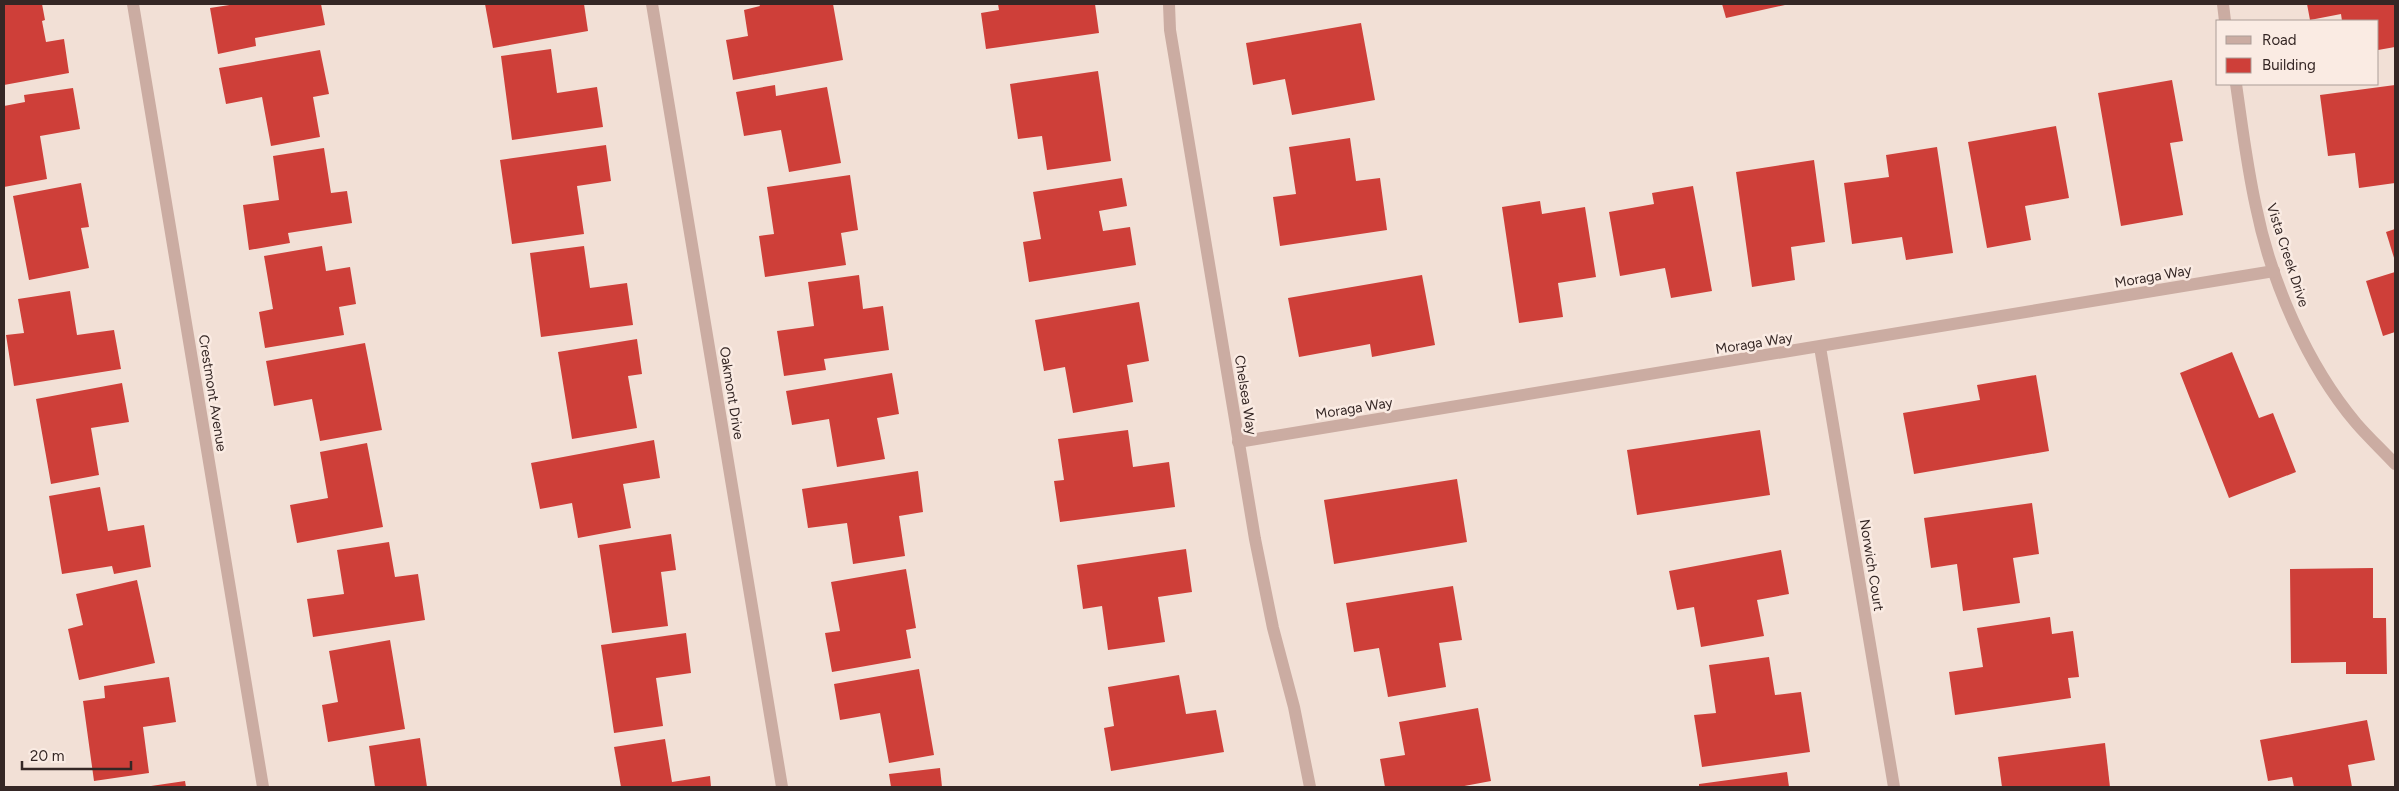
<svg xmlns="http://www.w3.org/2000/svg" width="2399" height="791" viewBox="0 0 2399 791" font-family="Figtree,sans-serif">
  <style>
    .building { fill: #ce3f39 }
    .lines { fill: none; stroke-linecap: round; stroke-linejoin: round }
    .minor { stroke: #cbaca2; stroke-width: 12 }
    .labels { text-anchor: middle; stroke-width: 5; stroke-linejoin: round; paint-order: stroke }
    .street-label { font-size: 14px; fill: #352725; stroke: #faebe3 }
  </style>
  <rect width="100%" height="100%" fill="#f2e0d6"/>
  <g class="building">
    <polygon points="4,4 42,4 45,20 42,21 46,42 64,39 69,73 4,85"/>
    <polygon points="236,4 321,4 325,25 255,38 256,46 218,54 210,8"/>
    <polygon points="485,4 584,4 588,31 493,48"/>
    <polygon points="759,4 833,4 843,60 733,80 726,40 748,36 744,10 760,6"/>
    <polygon points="998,4 1095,4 1099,33 986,49 981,13 999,10"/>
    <polygon points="1722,4 1785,4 1785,5 1726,18"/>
    <polygon points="2307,4 2395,4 2395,47 2378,50 2378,21 2342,21 2341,14 2310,20"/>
    <polygon points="1361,23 1375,100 1292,115 1285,79 1253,85 1246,43"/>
    <polygon points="551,49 557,93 597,87 603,127 512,140 501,56"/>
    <polygon points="320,50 329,94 313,97 320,137 271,146 262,97 226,104 219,68"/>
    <polygon points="1098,71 1111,161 1047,170 1042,136 1018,139 1010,84"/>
    <polygon points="2172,80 2183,141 2170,143 2183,215 2121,226 2098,93"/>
    <polygon points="775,85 776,96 827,87 841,163 789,172 781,130 744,136 736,92"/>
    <polygon points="2395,85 2395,183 2359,188 2355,153 2328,156 2320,95"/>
    <polygon points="73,88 80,129 40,136 47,179 4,187 4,106 25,102 24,95"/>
    <polygon points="2056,126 2069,198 2025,206 2031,240 1987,248 1968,142"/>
    <polygon points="1350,138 1356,181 1380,178 1387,230 1280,246 1273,197 1296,194 1289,147"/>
    <polygon points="606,145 611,181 577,186 584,234 512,244 500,160"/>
    <polygon points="1937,147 1953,253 1906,260 1902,237 1852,244 1844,183 1889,177 1886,155"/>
    <polygon points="324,148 331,193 347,191 352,223 288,233 290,243 249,250 243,205 279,200 273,156"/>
    <polygon points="1814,160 1825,242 1791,247 1795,280 1752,287 1736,172"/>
    <polygon points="850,175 858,230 841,233 846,265 765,277 759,236 774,234 767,187"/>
    <polygon points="1122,178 1127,206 1099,211 1103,231 1130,227 1136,265 1029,282 1023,242 1041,239 1033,192"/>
    <polygon points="81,183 89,227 81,228 89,268 29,280 13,196"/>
    <polygon points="1693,186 1712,291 1671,298 1665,268 1620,276 1609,212 1654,204 1652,193"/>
    <polygon points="1540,201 1542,214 1585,207 1596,277 1558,283 1563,317 1519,323 1502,207"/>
    <polygon points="2395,229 2395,261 2386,232"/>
    <polygon points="322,246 326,271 350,267 356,304 339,307 344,335 265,348 259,312 273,309 264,256"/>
    <polygon points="584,246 590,288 627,283 633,325 541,337 530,253"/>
    <polygon points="2395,272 2395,332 2383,336 2366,281"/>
    <polygon points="859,275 863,309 883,306 889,350 824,359 826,370 784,376 777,331 814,326 808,282"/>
    <polygon points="1422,275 1435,345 1372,357 1370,344 1299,357 1288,298"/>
    <polygon points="70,291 77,335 114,330 121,369 14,386 6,335 24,333 18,299"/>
    <polygon points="1139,302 1149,361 1127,365 1133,402 1073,413 1065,367 1044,371 1035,320"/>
    <polygon points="637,339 642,374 628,376 637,428 572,439 558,352"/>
    <polygon points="365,343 382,430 320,441 312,399 274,406 266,361"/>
    <polygon points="2232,352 2259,418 2273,413 2296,472 2229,498 2180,373"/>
    <polygon points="892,373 899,414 877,418 885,459 837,467 829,419 792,425 786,391"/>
    <polygon points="2036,375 2049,451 1914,474 1903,413 1980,400 1977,385"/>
    <polygon points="122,383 129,422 91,428 99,475 51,484 36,399"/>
    <polygon points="1128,430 1133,467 1169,462 1175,507 1060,522 1054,481 1064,480 1058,439"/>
    <polygon points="1760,430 1770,495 1637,515 1627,450"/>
    <polygon points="654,440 660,478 623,484 631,528 578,538 572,503 540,509 531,463"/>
    <polygon points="367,443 383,527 297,543 290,505 328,498 320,452"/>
    <polygon points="918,471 923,512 899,516 905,556 853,564 847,523 808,528 802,489"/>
    <polygon points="1457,479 1467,542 1334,564 1324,500"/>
    <polygon points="100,487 108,531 144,525 151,567 114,574 112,566 62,574 49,496"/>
    <polygon points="2032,503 2039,554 2013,558 2020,603 1963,611 1957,564 1931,568 1924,518"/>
    <polygon points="671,534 676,570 661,572 668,626 612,633 599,545"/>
    <polygon points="389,542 395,577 418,574 425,620 313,637 307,599 344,594 337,550"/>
    <polygon points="1186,549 1192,592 1158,597 1165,642 1108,650 1102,606 1083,609 1077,565"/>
    <polygon points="1781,550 1789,594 1757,600 1764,636 1701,647 1694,607 1677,610 1669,571"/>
    <polygon points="2373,568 2373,618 2386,618 2387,674 2346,674 2346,662 2291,663 2290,569"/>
    <polygon points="906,569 916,628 906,630 911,658 832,672 825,633 840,631 831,582"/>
    <polygon points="137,580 155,663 79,680 68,629 83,625 76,594"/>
    <polygon points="1453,586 1462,640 1439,643 1446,687 1388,697 1379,648 1354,652 1346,603"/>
    <polygon points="2050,617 2052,634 2073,631 2079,677 2068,678 2071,698 1955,715 1949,672 1983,667 1977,628"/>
    <polygon points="686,633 691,673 656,678 663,726 614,733 601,645"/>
    <polygon points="390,640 405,729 328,742 322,705 338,702 329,651"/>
    <polygon points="1769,657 1775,695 1801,692 1810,752 1702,767 1694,715 1716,713 1709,665"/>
    <polygon points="919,669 934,755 889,763 880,713 840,720 834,684"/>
    <polygon points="1179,675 1186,714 1216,710 1224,752 1111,771 1104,728 1114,726 1108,687"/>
    <polygon points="169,677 176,722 143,727 149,773 94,781 83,701 105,698 104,686"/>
    <polygon points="1478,708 1491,781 1459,787 1385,787 1380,759 1405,755 1399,722"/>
    <polygon points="2367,720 2375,760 2348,765 2352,787 2294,787 2292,777 2268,781 2260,740"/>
    <polygon points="420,738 427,787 375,787 369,746"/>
    <polygon points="665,739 672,782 710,776 711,787 621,787 614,747"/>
    <polygon points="2105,743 2110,787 2002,787 1998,757"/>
    <polygon points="940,768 942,787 891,787 889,774"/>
    <polygon points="1787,772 1789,787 1699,787 1699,784"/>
    <polygon points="185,781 186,787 151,787 151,786"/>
  </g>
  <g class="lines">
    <g class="minor">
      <polyline points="133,4 263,787"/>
      <polyline points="652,4 782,787"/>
      <polyline points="1169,4 1170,30 1255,539 1273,628 1294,707 1310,787"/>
      <polyline points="2223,4 2225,21"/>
      <path d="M2236,84C2242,125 2247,167 2256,207C2271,281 2307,365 2356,423C2368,437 2382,450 2395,464"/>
      <polyline points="1820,347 1894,787"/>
      <polyline points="1238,442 2274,271"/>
    </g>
  </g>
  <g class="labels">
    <g class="street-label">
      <text transform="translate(2288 255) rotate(72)" y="5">Vista Creek Drive</text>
      <text transform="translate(2153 276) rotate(-10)" y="5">Moraga Way</text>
      <text transform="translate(1754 343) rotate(-9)" y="5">Moraga Way</text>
      <text transform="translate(213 393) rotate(81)" y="5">Crestmont Avenue</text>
      <text transform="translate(732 393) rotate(81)" y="5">Oakmont Drive</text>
      <text transform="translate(1246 395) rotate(81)" y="5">Chelsea Way</text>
      <text transform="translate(1354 408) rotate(-9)" y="5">Moraga Way</text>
      <text transform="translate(1872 565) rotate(81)" y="5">Norwich Court</text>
    </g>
  </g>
  <rect width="2399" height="791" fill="none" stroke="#352725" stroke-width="10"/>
  <rect x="2216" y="20" width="162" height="65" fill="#faebe3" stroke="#ab9d97"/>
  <rect x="2226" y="36" width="25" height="8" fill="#cbaca2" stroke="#ab9d97"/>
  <text x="2262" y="45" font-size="15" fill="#352725">Road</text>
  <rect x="2226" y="58" width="25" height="15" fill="#ce3f39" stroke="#ab9d97"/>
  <text x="2262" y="70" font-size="15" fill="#352725">Building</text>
  <path d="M22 761v8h109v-8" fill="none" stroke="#352725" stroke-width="2.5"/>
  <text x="30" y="761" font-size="15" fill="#352725" stroke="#faebe3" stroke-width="4" paint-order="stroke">20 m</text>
</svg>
